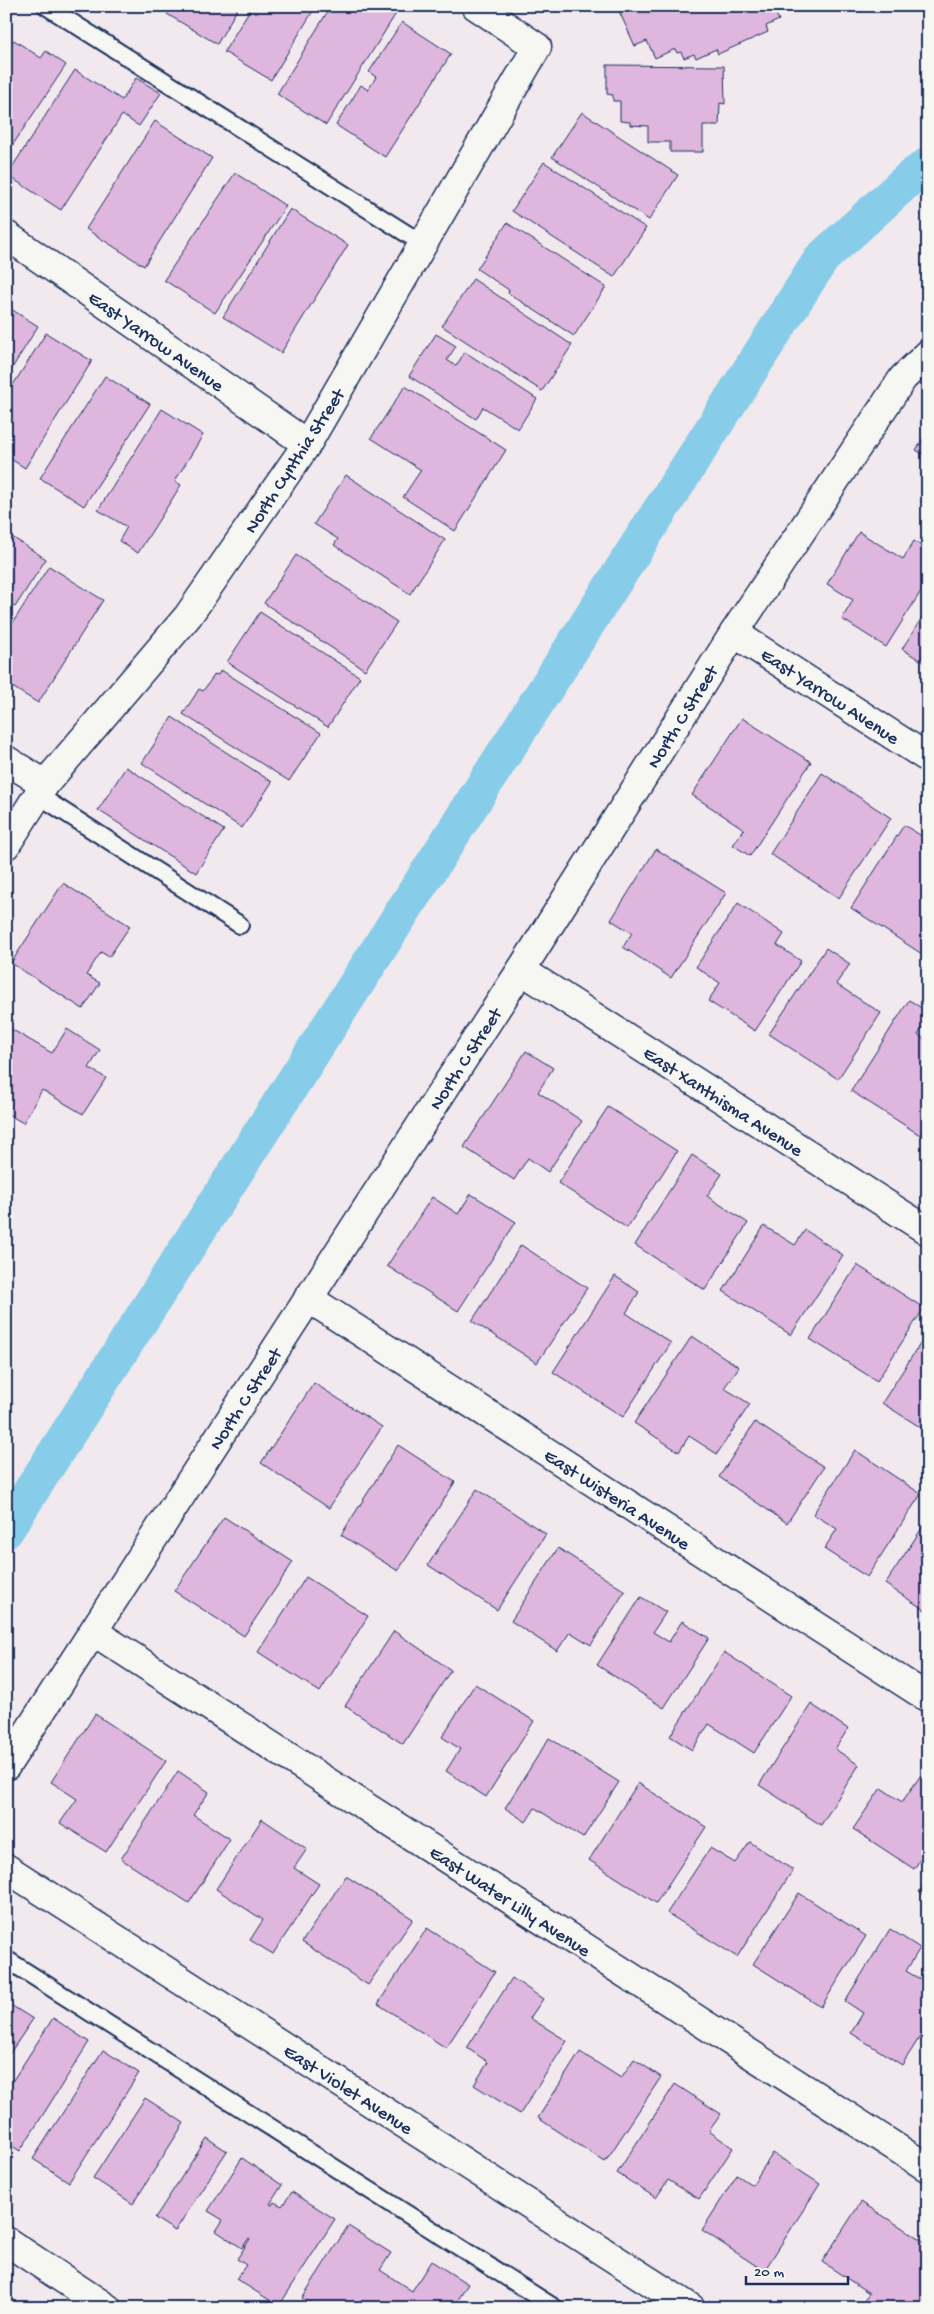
<svg xmlns="http://www.w3.org/2000/svg" width="934" height="2314" viewBox="0 0 934 2314" font-family="'Gochi Hand',sans-serif">
  <style>
    .lines { fill: none; stroke-linecap: round; stroke-linejoin: round }
    .canal { stroke: #87cce8; stroke-width: 36 }
    .building { fill: #deb6de; stroke: #1b2f5e }
    .service-casing { stroke: #1b2f5e; stroke-width: 20 }
    .minor-casing { stroke: #1b2f5e; stroke-width: 31 }
    .tertiary-casing { stroke: #1b2f5e; stroke-width: 31 }
    .service { stroke: #f6f6f2; stroke-width: 16 }
    .minor { stroke: #f6f6f2; stroke-width: 28 }
    .tertiary { stroke: #f6f6f2; stroke-width: 28 }
    .labels { text-anchor: middle; stroke-width: 4; stroke-linejoin: round; paint-order: stroke }
    .street-label { font-size: 19px; fill: #1b2f5e; stroke: #f6f6f2 }
  </style>
  <rect width="100%" height="100%" fill="#f1e9ee"/>
  <filter id="ink" filterUnits="userSpaceOnUse"><feTurbulence type="fractalNoise" baseFrequency=".02" numOctaves="2"/><feDisplacementMap in="SourceGraphic" scale="10" xChannelSelector="R" yChannelSelector="G"/><feConvolveMatrix kernelMatrix="1 2 1 2 8 2 1 2 1" color-interpolation-filters="sRGB"/></filter>
  <g filter="url(#ink)">
    <g class="lines">
      <polyline class="canal" points="6,1530 822,258 910,178 928,165"/>
    </g>
    <g class="building">
      <polygon points="172,6 239,6 217,44 167,14"/>
      <polygon points="252,6 316,6 271,80 224,52"/>
      <polygon points="331,6 388,6 397,12 326,125 277,94"/>
      <polygon points="629,6 782,6 774,10 779,20 766,26 768,32 718,54 716,49 696,58 694,54 684,58 681,52 677,53 675,49 655,58 647,41 635,46 619,11"/>
      <polygon points="402,22 451,54 385,157 336,125 361,85 368,90 376,77 369,72"/>
      <polygon points="14,40 41,58 46,51 66,65 6,155 6,51"/>
      <polygon points="607,65 724,66 725,104 720,103 719,125 703,125 703,152 670,152 670,142 648,142 648,126 630,125 630,122 620,121 620,101 613,101 613,95 607,94"/>
      <polygon points="75,70 122,100 136,78 161,93 139,126 122,115 61,210 7,175"/>
      <polygon points="582,112 678,175 649,220 552,157"/>
      <polygon points="155,121 212,158 144,266 86,229"/>
      <polygon points="544,162 646,228 614,277 512,211"/>
      <polygon points="235,173 286,206 215,313 164,280"/>
      <polygon points="290,209 348,245 281,353 223,317"/>
      <polygon points="507,223 606,287 574,336 508,293 509,290 477,269"/>
      <polygon points="473,279 572,345 542,391 442,326"/>
      <polygon points="6,306 38,326 6,378"/>
      <polygon points="46,333 92,361 25,468 6,456 6,396"/>
      <polygon points="436,334 456,346 447,360 456,366 465,352 537,399 518,429 483,407 476,419 409,376"/>
      <polygon points="105,376 150,404 84,506 40,478"/>
      <polygon points="405,386 506,450 455,531 403,497 421,470 371,438"/>
      <polygon points="162,409 203,435 175,481 181,485 138,553 119,541 127,527 98,510"/>
      <polygon points="928,432 928,457 916,450"/>
      <polygon points="346,475 445,540 410,594 334,545 338,539 314,524"/>
      <polygon points="859,532 903,559 914,541 928,550 928,580 886,647 842,619 853,600 827,584"/>
      <polygon points="6,533 46,559 15,607 6,601"/>
      <polygon points="296,555 397,622 365,670 264,603"/>
      <polygon points="49,566 103,600 38,703 6,683 6,633"/>
      <polygon points="928,608 928,665 902,649"/>
      <polygon points="260,612 360,677 328,727 227,662"/>
      <polygon points="221,670 321,733 289,781 183,714 199,689 203,691 215,674 218,675"/>
      <polygon points="172,717 272,782 242,828 142,763"/>
      <polygon points="742,718 811,762 750,856 733,845 744,829 692,795"/>
      <polygon points="126,767 224,830 196,873 98,810"/>
      <polygon points="822,773 891,818 839,898 770,854"/>
      <polygon points="904,825 928,840 928,945 922,954 851,908"/>
      <polygon points="656,849 726,893 671,978 623,947 632,933 611,920"/>
      <polygon points="63,883 130,926 109,957 101,952 86,975 100,983 83,1009 11,963"/>
      <polygon points="738,903 784,934 777,945 801,961 755,1031 708,1001 720,983 696,967"/>
      <polygon points="826,948 850,964 836,984 881,1013 838,1079 769,1034"/>
      <polygon points="909,1000 928,1012 928,1019 918,1035 928,1041 928,1123 920,1135 851,1091"/>
      <polygon points="6,1026 52,1053 67,1029 100,1050 89,1068 106,1078 83,1114 42,1090 23,1123 6,1113"/>
      <polygon points="526,1051 553,1068 538,1092 582,1121 548,1172 528,1158 514,1180 464,1147"/>
      <polygon points="608,1107 677,1151 627,1228 558,1183"/>
      <polygon points="692,1155 722,1174 707,1196 748,1223 705,1290 635,1245"/>
      <polygon points="471,1194 516,1222 458,1311 387,1266 432,1197 458,1214"/>
      <polygon points="764,1226 795,1245 805,1230 843,1255 791,1335 723,1291"/>
      <polygon points="521,1245 587,1288 537,1363 472,1321"/>
      <polygon points="857,1265 924,1308 877,1381 810,1339"/>
      <polygon points="615,1276 639,1292 626,1313 671,1343 623,1417 553,1372"/>
      <polygon points="927,1333 928,1333 928,1432 882,1403"/>
      <polygon points="692,1336 739,1367 724,1388 750,1404 717,1454 689,1436 679,1452 634,1423"/>
      <polygon points="314,1383 382,1427 329,1508 261,1463"/>
      <polygon points="755,1422 824,1467 787,1523 719,1477"/>
      <polygon points="398,1445 455,1482 398,1571 341,1535"/>
      <polygon points="855,1450 921,1494 867,1577 824,1549 837,1529 813,1514"/>
      <polygon points="477,1489 546,1534 497,1610 428,1565"/>
      <polygon points="224,1517 293,1562 244,1636 174,1591"/>
      <polygon points="928,1519 928,1612 885,1584"/>
      <polygon points="558,1548 625,1591 591,1645 570,1632 557,1651 511,1621"/>
      <polygon points="306,1577 368,1616 320,1692 258,1652"/>
      <polygon points="641,1597 666,1612 653,1632 669,1642 682,1621 709,1638 664,1708 597,1665"/>
      <polygon points="394,1631 451,1670 403,1744 345,1706"/>
      <polygon points="724,1652 791,1696 754,1753 709,1724 692,1750 670,1736"/>
      <polygon points="475,1684 534,1721 486,1797 446,1771 460,1749 442,1737"/>
      <polygon points="811,1704 848,1729 835,1749 859,1765 821,1825 759,1785"/>
      <polygon points="95,1714 166,1761 106,1852 60,1823 77,1799 51,1782"/>
      <polygon points="549,1738 619,1782 583,1838 535,1808 526,1822 505,1808"/>
      <polygon points="178,1771 209,1792 193,1815 230,1839 189,1903 121,1859"/>
      <polygon points="921,1775 928,1780 928,1847 914,1869 853,1829 881,1788 902,1802"/>
      <polygon points="638,1783 706,1827 656,1903 589,1860"/>
      <polygon points="262,1819 307,1849 294,1868 319,1884 273,1954 250,1940 263,1920 216,1889"/>
      <polygon points="750,1842 793,1870 737,1957 667,1913 710,1848 735,1863"/>
      <polygon points="346,1876 413,1919 368,1985 302,1942"/>
      <polygon points="928,1879 928,1898 919,1892"/>
      <polygon points="799,1893 866,1936 821,2007 753,1964"/>
      <polygon points="427,1928 495,1972 446,2048 378,2004"/>
      <polygon points="890,1929 920,1948 906,1971 928,1984 928,2024 902,2065 851,2033 863,2013 845,2001"/>
      <polygon points="512,1978 543,1999 530,2018 567,2041 520,2114 474,2085 488,2062 467,2048"/>
      <polygon points="6,2002 33,2019 6,2059"/>
      <polygon points="53,2018 89,2042 20,2151 6,2142 6,2091"/>
      <polygon points="103,2050 139,2073 69,2182 33,2159"/>
      <polygon points="580,2052 621,2078 634,2059 661,2077 605,2162 538,2118"/>
      <polygon points="675,2084 721,2114 709,2131 733,2148 699,2199 668,2180 656,2198 617,2173"/>
      <polygon points="145,2098 184,2123 133,2204 93,2178"/>
      <polygon points="207,2138 227,2151 175,2231 155,2218"/>
      <polygon points="773,2153 820,2184 764,2271 702,2230 737,2175 752,2185"/>
      <polygon points="242,2158 282,2185 270,2204 272,2205 274,2202 282,2206 292,2192 335,2219 279,2306 236,2279 246,2265 237,2259 250,2239 249,2238 242,2248 216,2231 223,2220 208,2211"/>
      <polygon points="861,2202 928,2244 928,2302 924,2308 860,2308 869,2293 822,2262"/>
      <polygon points="348,2226 391,2253 380,2270 412,2291 431,2261 468,2284 453,2308 425,2308 421,2305 419,2308 318,2308 302,2298"/>
    </g>
    <g class="lines">
      <g class="service-casing">
        <g id="service">
          <polyline points="46,6 423,244"/>
          <polyline points="38,795 240,925"/>
          <polyline points="6,1959 555,2308"/>
        </g>
      </g>
      <g class="minor-casing">
        <g id="minor">
          <polyline points="6,235 307,444"/>
          <polyline points="734,633 928,758"/>
          <polyline points="6,760 45,784"/>
          <polyline points="6,845 45,784 188,616 307,444 537,47 476,6"/>
          <polyline points="521,970 928,1231"/>
          <polyline points="308,1298 928,1698"/>
          <polyline points="94,1632 928,2168"/>
          <polyline points="6,1766 521,970 734,633 903,378 928,354"/>
          <polyline points="6,2241 107,2308"/>
        </g>
      </g>
      <g class="tertiary-casing">
        <polyline id="tertiary" points="6,1868 691,2308"/>
      </g>
      <use href="#service" class="service"/>
      <use href="#minor" class="minor"/>
      <use href="#tertiary" class="tertiary"/>
    </g>
  </g>
  <g class="labels">
    <g class="street-label">
      <text transform="translate(157 340) rotate(35)" y="7">East Yarrow Avenue</text>
      <text transform="translate(293 460) rotate(-57)" y="7">North Cynthia Street</text>
      <text transform="translate(831 695) rotate(33)" y="7">East Yarrow Avenue</text>
      <text transform="translate(681 716) rotate(-58)" y="7">North C Street</text>
      <text transform="translate(464 1058) rotate(-57)" y="7">North C Street</text>
      <text transform="translate(724 1100) rotate(33)" y="7">East Xanthisma Avenue</text>
      <text transform="translate(244 1398) rotate(-57)" y="7">North C Street</text>
      <text transform="translate(618 1498) rotate(33)" y="7">East Wisteria Avenue</text>
      <text transform="translate(511 1900) rotate(33)" y="7">East Water Lilly Avenue</text>
      <text transform="translate(349 2088) rotate(33)" y="7">East Violet Avenue</text>
    </g>
  </g>
  <rect width="934" height="2314" fill="none" stroke="#f6f6f2" stroke-width="25"/>
  <rect x="12" y="12" width="909" height="2289" fill="none" stroke="#1b2f5e" stroke-width="2" filter="url(#ink)"/>
  <path d="M746 2276v8h102v-8" fill="none" stroke="#1b2f5e" stroke-width="2.5"/>
  <text x="754" y="2276" font-size="15" fill="#1b2f5e" stroke="#f6f6f2" stroke-width="4" paint-order="stroke">20 m</text>
</svg>
